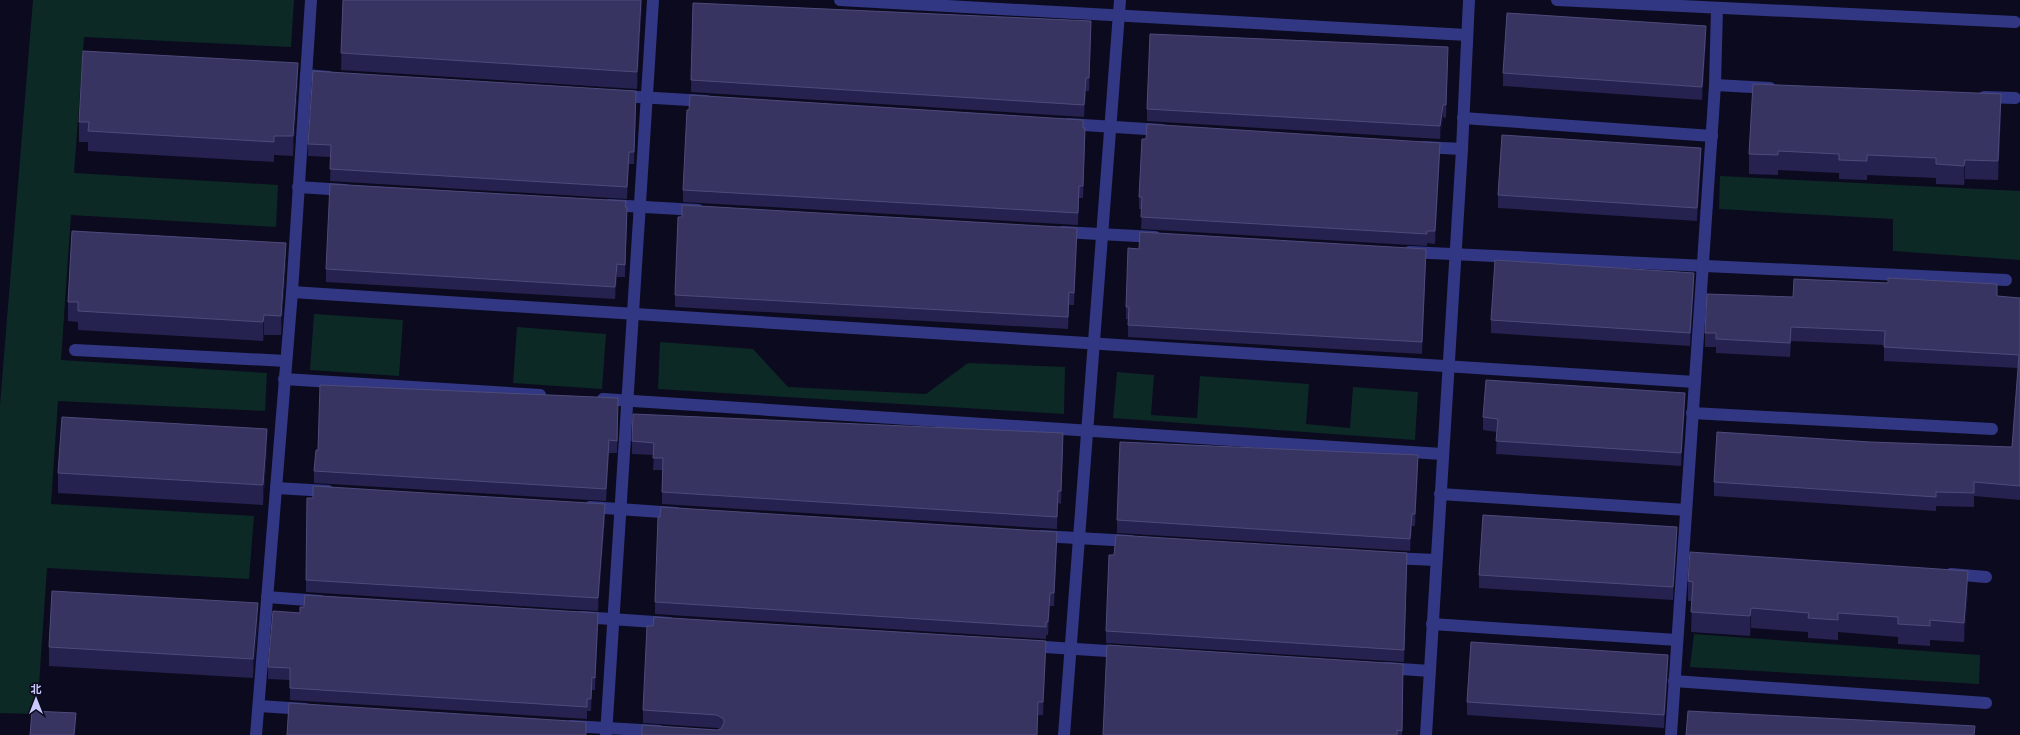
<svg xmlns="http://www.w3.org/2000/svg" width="2020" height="735" viewBox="0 0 2020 735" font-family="'Public Sans','Noto Sans SC',sans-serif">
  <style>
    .green { fill: #0d2925 }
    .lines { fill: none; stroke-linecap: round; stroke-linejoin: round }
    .minor { stroke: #313782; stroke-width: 12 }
    .wall { fill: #25224f }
    .shaded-wall { fill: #141134 }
    .building { fill: #373462; stroke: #4e4b7b }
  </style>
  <rect width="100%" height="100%" fill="#0c0a1f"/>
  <g class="green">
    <polygon points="33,0 294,0 291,47 84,37 74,173 278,185 276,227 71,215 61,360 267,373 265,411 58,401 51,504 254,516 249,579 47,568 37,714 0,713 0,405"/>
    <polygon points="1720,176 2020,191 2020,260 1893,251 1893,219 1719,209"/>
    <polygon points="314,314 403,320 399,376 310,370"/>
    <polygon points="517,327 606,334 602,389 513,383"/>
    <polygon points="660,342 753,349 788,387 926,394 968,363 1065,367 1064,414 658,389"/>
    <polygon points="1117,372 1154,375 1151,415 1197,418 1200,376 1309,384 1306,424 1350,428 1353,387 1418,392 1415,440 1113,418"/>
    <polygon points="1694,634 1980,655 1979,684 1690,667"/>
  </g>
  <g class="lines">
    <g class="minor">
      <polyline points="840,0 1467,35"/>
      <polyline points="1557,0 2015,22"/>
      <polyline points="306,75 329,77"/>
      <polyline points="1715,85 1770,88"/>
      <polyline points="621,96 706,101"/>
      <polyline points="1984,97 2015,98"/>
      <polyline points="1463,118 1712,136"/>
      <polyline points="1068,124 1162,130"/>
      <polyline points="1423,147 1462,149"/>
      <polyline points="298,187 345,190"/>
      <polyline points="609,205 698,210"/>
      <polyline points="1062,232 1155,237"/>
      <polyline points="1409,252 2006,280"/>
      <polyline points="292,292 1695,382"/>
      <polyline points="75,350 286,361"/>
      <polyline points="284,379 540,395"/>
      <polyline points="603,399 1442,454"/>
      <polyline points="1692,413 1992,429"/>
      <polyline points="276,488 328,491"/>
      <polyline points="1440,494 1686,510"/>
      <polyline points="590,507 676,513"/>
      <polyline points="1041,536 1131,541"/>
      <polyline points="1391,558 1436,560"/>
      <polyline points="1951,574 1986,577"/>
      <polyline points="267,597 320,601"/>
      <polyline points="582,617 669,623"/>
      <polyline points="1432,624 1677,640"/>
      <polyline points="1029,646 1123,652"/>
      <polyline points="1386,668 1430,671"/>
      <polyline points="1674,681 1986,703"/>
      <polyline points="259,706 305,709"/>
      <polyline points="571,726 659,731"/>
      <polyline points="256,735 292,292 311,0"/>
      <polyline points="606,735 653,0"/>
      <polyline points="1064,735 1120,0"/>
      <polyline points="1426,735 1462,149 1469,0"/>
      <polyline points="1671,735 1715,85 1717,8"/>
    </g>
  </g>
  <g class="wall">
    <polygon points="343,0 642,0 637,89 341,70"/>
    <polygon points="693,3 1091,33 1089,91 1086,91 1084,117 691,92"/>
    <polygon points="1706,39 1702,100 1503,86 1503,73"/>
    <polygon points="1448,59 1446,118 1443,117 1440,139 1147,121 1147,109"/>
    <polygon points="298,83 293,156 274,155 274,162 88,151 88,142 79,142 79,122"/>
    <polygon points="636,104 634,164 629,164 627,199 330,181 331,157 308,156 308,144"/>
    <polygon points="2001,114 1998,180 1965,179 1964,185 1936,184 1936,178 1867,175 1867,180 1839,179 1839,173 1778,170 1778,175 1749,174 1749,154"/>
    <polygon points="1083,128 1085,140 1083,198 1079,198 1078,225 683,202 683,190"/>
    <polygon points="1440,155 1435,244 1427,243 1427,246 1141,229 1142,209 1139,209 1139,197"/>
    <polygon points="1701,161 1697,221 1498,208 1498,195"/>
    <polygon points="626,207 627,219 625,277 617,277 615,299 326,282 326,269"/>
    <polygon points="1077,240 1074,305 1069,305 1068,329 675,307 675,295"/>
    <polygon points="1426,261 1422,354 1128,337 1128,319 1126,319 1126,307"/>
    <polygon points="286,262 281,335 264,335 263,341 78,330 78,322 68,321 68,302"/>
    <polygon points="1694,286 1690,346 1491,333 1491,320"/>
    <polygon points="1997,296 2020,298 2020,500 1974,496 1974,507 1936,506 1936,511 1714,496 1714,482 1870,442 2012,447 2018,368 1884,361 1884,345 1791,341 1790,357 1716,353 1716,347 1705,347 1705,333 1793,297"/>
    <polygon points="1685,406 1681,466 1496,454 1497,432 1483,430 1483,417"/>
    <polygon points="618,411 617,453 609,453 606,501 314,483 314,471 318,450"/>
    <polygon points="632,441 1063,445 1061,504 1058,503 1057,529 662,504 662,470 653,470 654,455 632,454"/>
    <polygon points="267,449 263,505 58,493 58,473"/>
    <polygon points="1418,468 1415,526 1412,526 1410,551 1117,533 1117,520"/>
    <polygon points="605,516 598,611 306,592 306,580"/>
    <polygon points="1677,540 1673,600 1479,588 1479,575"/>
    <polygon points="1057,544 1054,606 1050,606 1048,635 1046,635 1046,639 655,614 655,602"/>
    <polygon points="1114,555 1407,566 1404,662 1106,643 1106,631"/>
    <polygon points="1688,581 1968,591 1964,642 1930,640 1930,646 1898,644 1898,637 1838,632 1838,640 1808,638 1808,632 1751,628 1750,636 1691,632 1692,601 1688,601"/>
    <polygon points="258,623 253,678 49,666 49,647"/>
    <polygon points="598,626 595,690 592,690 591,711 587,711 587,719 290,700 290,680 268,679 268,667"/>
    <polygon points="1046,654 1043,715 717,730 720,729 717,728 643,723 643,710"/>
    <polygon points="1403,664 1402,735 1103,735"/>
    <polygon points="1668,668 1664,728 1467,715 1467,702"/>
  </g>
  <g class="shaded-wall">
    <polygon points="641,0 642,0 637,89 637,72"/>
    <polygon points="1091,21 1091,33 1089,91 1089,78"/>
    <polygon points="1706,26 1706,39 1702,100 1702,87"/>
    <polygon points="1448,47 1448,59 1446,118 1446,105"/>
    <polygon points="298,63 298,83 293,156 293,136"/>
    <polygon points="1086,78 1086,91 1084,117 1084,105"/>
    <polygon points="636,91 636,104 634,164 634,152"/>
    <polygon points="2001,94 2001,114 1998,180 1998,161"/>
    <polygon points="1443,105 1443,117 1440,139 1440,126"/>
    <polygon points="1085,128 1085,140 1083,198 1083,186"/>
    <polygon points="1440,143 1440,155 1435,244 1435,231"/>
    <polygon points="1701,148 1701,161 1697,221 1697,208"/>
    <polygon points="629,152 629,164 627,199 627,187"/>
    <polygon points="1965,160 1965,179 1964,185 1964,166"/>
    <polygon points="1079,186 1079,198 1078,225 1078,213"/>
    <polygon points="627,207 627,219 625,277 625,265"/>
    <polygon points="1077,228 1077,240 1074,305 1074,293"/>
    <polygon points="286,243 286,262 281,335 281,316"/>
    <polygon points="1426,249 1426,261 1422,354 1422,342"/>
    <polygon points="617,264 617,277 615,299 615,287"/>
    <polygon points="1694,273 1694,286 1690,346 1690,333"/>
    <polygon points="264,315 264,335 263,341 263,322"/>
    <polygon points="1685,393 1685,406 1681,466 1681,453"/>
    <polygon points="267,429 267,449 263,505 263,485"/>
    <polygon points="1063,433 1063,445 1061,504 1061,491"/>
    <polygon points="609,440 609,453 606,501 606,489"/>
    <polygon points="1418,455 1418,468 1415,526 1415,514"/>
    <polygon points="1058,491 1058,503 1057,529 1057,517"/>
    <polygon points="605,504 605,516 598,611 598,598"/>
    <polygon points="1412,514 1412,526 1410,551 1410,539"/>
    <polygon points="1677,527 1677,540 1673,600 1673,587"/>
    <polygon points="1057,532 1057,544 1054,606 1054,593"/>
    <polygon points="1407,553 1407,566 1404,662 1404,650"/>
    <polygon points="1968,571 1968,591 1964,642 1964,623"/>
    <polygon points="1050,593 1050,606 1048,635 1048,622"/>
    <polygon points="258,603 258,623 253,678 253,659"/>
    <polygon points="1751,608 1751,628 1750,636 1750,616"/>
    <polygon points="598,613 598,626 595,690 595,678"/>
    <polygon points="1046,641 1046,654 1043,715 1043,702"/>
    <polygon points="1668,655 1668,668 1664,728 1664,715"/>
    <polygon points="592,677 592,690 591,711 591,699"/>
    <polygon points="76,713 76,726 75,735 74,735"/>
  </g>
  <g class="building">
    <polygon points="343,0 641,0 637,72 341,53"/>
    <polygon points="693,3 1091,21 1089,78 1086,78 1084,105 691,80"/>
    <polygon points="1507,13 1706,26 1702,87 1503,73"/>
    <polygon points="1150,34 1448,47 1446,105 1443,105 1440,126 1147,109"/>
    <polygon points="83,51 298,63 293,136 274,136 274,142 88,131 89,122 79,122"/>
    <polygon points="313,71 636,91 634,152 629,152 627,187 330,169 331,145 308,144"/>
    <polygon points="1753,84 2001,94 1998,161 1965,160 1964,166 1936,164 1936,158 1867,155 1867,161 1839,160 1839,154 1778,151 1778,155 1749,154"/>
    <polygon points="690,95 1083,120 1083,128 1085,128 1083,186 1079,186 1078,213 683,190 687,110 689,110"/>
    <polygon points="1147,124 1440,143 1435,231 1427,231 1427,234 1141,217 1142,197 1139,197 1142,139 1146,139"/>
    <polygon points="1502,135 1701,148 1697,208 1498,195"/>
    <polygon points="330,184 626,201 625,207 627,207 625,265 617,264 615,287 326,269"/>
    <polygon points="682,205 1077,228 1074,293 1069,292 1068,317 675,295 678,217 682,217"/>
    <polygon points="72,231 286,243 281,316 264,315 263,322 78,311 78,302 68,302"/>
    <polygon points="1140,232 1426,249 1422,342 1128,325 1129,307 1126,307 1128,248 1139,249"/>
    <polygon points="1495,260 1694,273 1690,333 1491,320"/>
    <polygon points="1888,278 1997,284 1997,296 2020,298 2020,486 1974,482 1974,493 1936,492 1936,497 1714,482 1717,432 1870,442 2012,447 2019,355 1884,347 1885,331 1791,327 1790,343 1716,339 1716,333 1705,333 1707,294 1793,297 1794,279 1888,283"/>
    <polygon points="1486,380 1685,393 1681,453 1496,441 1498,419 1483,417"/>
    <polygon points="320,385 618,398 617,441 609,440 606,489 314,471 316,450 318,450"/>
    <polygon points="633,414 1063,433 1061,491 1058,491 1057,517 662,492 663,458 653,458 654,443 632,441"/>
    <polygon points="62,417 267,429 263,485 58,473"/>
    <polygon points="1120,442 1418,455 1415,514 1412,514 1410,539 1117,520"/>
    <polygon points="313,486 605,504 598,598 306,580 307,498 313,498"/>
    <polygon points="661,507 1057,532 1054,593 1050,593 1048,622 1046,622 1046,627 655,602 658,517 660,517"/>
    <polygon points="1483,515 1677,527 1673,587 1479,575"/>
    <polygon points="1116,535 1407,553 1404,650 1106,631 1109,555 1114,555"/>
    <polygon points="1690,552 1968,571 1964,623 1930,620 1930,626 1898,624 1898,617 1838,613 1838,620 1808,618 1809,613 1751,608 1750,616 1691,612 1693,582 1688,581"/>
    <polygon points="52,591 258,603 253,659 49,647"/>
    <polygon points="305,595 598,613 595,678 592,677 591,699 587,699 587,707 290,688 290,668 268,667 273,611 300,613 300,607 304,607"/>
    <polygon points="654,617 1046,641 1043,702 1038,702 1037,735 642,735 642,725 717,730 721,729 724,723 724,719 717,715 643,710 647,626 653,626"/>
    <polygon points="1471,642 1668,655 1664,715 1467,702"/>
    <polygon points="1107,645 1403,664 1402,731 1397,730 1397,735 1103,735"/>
    <polygon points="289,703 586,722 586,735 287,735"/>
    <polygon points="32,711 76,713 74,735 30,735"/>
    <polygon points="1688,711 1975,726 1974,735 1686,735"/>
  </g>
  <g transform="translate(36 699)" stroke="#0c0a1f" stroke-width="3" paint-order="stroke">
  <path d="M0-3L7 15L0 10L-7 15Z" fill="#c8c9ff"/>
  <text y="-6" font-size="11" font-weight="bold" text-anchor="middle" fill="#c8c9ff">北</text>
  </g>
</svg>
